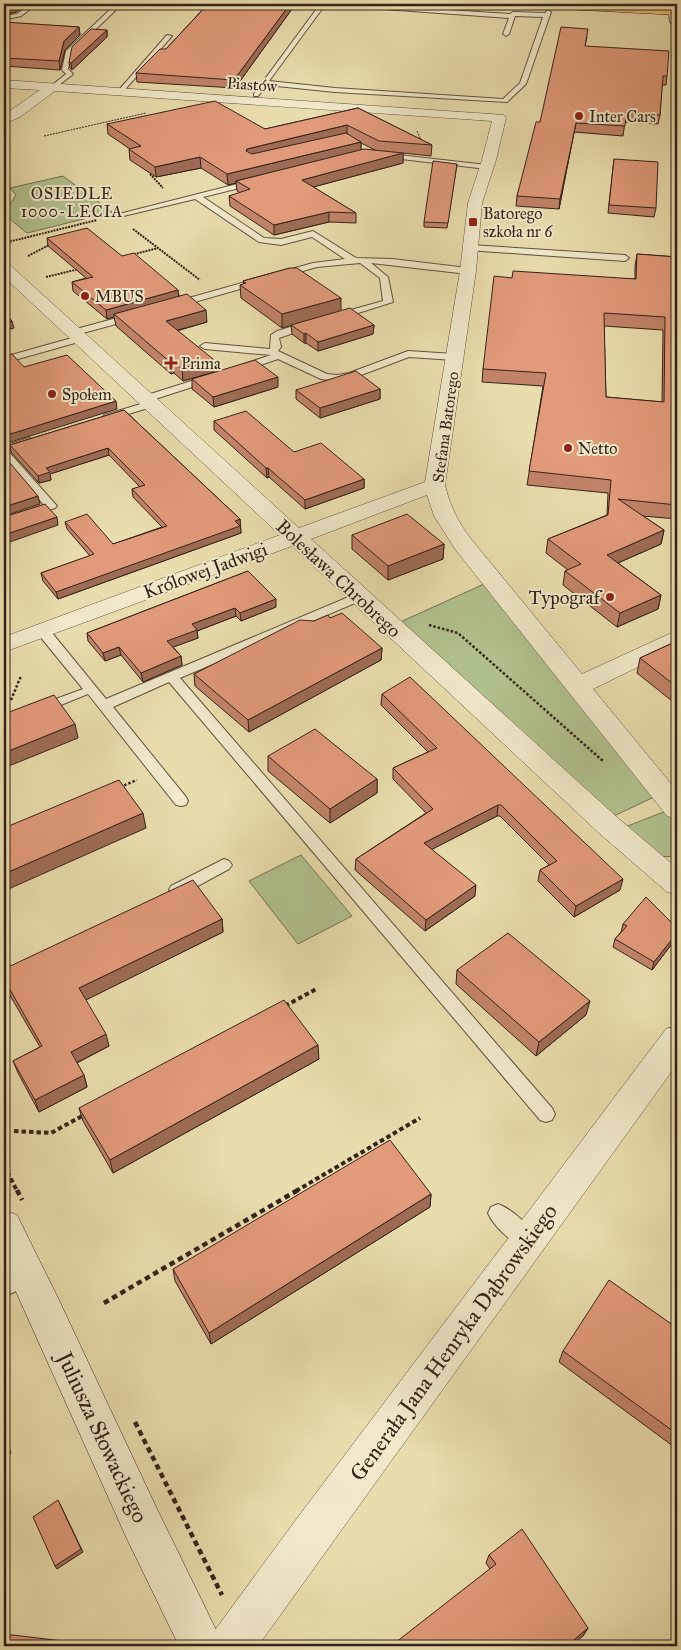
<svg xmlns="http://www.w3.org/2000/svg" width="681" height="1650" viewBox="0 0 681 1650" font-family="'IM FELL Great Primer',serif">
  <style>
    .green { fill: #b1c28e; stroke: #737254 }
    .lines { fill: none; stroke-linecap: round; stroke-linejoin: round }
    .lane-casing { stroke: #62513e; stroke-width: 2 }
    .street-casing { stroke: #62513e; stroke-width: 1 }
    .secondary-casing { stroke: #352219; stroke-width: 1 }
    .primary-casing { stroke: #352219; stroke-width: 1 }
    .path-far4 { stroke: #352219; stroke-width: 1; stroke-dasharray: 2 1; stroke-linecap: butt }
    .path-far3 { stroke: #352219; stroke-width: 2; stroke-dasharray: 2 1; stroke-linecap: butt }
    .path-far2 { stroke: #352219; stroke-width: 2.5; stroke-dasharray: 2.5 2; stroke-linecap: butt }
    .path-far1 { stroke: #352219; stroke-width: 4; stroke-dasharray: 4.5 3; stroke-linecap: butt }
    .path { stroke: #352219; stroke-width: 4.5; stroke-dasharray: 5.5 4; stroke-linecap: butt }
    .lane { fill: #f1e9ca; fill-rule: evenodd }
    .street { fill: #f1e9ca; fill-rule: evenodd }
    .secondary { fill: #f1e9ca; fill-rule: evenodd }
    .primary { fill: #e5be76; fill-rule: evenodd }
    .wall { fill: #c28469; stroke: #352219; fill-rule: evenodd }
    .shaded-wall { fill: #9e6c55; stroke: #352219 }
    .building { fill: #e19a7a; stroke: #352219; fill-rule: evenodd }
    .poi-dot { fill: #8f2418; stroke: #f1e9ca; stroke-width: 2 }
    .labels { text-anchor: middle; stroke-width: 4; stroke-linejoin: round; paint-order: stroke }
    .far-street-label { font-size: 16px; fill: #352219; stroke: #f1e9ca }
    .far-poi-label { font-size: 16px; fill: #352219; stroke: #f1e9ca; text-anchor: start }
    .far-neighbourhood-label { font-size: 16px; letter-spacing: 1px; fill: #352219; stroke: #f1e9ca }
    .street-label { font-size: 19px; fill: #352219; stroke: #f1e9ca }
    .poi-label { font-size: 19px; fill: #352219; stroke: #f1e9ca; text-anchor: end }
    .near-street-label { font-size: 22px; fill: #352219; stroke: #f1e9ca }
  </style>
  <rect width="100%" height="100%" fill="#eaddad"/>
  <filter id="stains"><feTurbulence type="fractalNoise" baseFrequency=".004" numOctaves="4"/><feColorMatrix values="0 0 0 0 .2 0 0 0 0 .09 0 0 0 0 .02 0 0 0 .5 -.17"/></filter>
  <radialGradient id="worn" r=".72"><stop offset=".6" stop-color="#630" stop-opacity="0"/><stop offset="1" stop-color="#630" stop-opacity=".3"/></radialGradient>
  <g class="green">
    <polygon points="63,176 112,212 27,233 4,214 16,195 10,188"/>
    <polygon points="484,584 654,797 614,816 398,623"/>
    <polygon points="666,811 677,826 677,857 657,856 625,827"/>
    <polygon points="301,855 352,916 298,944 249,881"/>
  </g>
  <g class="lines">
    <g class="lane-casing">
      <g id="lane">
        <polygon points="31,4 37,4 21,16 4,20 4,16 17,14"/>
        <polygon points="116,4 122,4 71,53 68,69 73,74 72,75 55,88 51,88 51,86 66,74 62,70 66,51"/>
        <path d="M322,4H354L510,14L513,12L545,13L548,10L551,12L526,84L507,102L335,92L267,85L258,96H254V94L318,7ZM328,5L509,18L503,34L506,36L509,34L515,16L543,17L520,83L503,99L335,88L269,81L322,9Z"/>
        <polygon points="672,10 675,12 677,25 670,22 669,12"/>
        <polygon points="167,35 172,36 122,93 118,93 118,91"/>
        <polygon points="381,153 487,165 491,167 487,169 384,157 381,157"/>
        <polygon points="257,179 261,181 260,183 203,197 264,238 281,239 313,231 356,258 392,259 468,268 472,271 468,274 371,263 388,277 393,302 336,320 331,317 333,315 383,301 380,278 360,263 317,267 177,307 171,307 171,303 313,263 345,259 312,237 281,245 259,242 195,199 115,218 111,216"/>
        <polygon points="470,245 625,255 629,258 625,261 467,250 466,248"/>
        <polygon points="135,313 138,314 138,318 72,336 67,333 69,331"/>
        <polygon points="311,321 316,324 314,326 279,338 281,347 278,351 327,374 337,375 349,373 408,351 454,354 459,357 454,360 409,357 356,377 337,381 321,379 278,359 243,371 235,371 235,367 271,355 205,349 200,346 205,343 270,349 271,335 277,331"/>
        <polygon points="79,336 84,339 82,341 4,363 4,357"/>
        <polygon points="210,375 215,378 214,380 149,401 141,401 140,399 141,397"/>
        <polygon points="151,401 155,402 156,404 155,406 108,420 103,417 104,415"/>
        <polygon points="29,438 33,439 34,441 33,443 8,451 57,506 55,508 4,525 4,518 44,505 4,459 4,446"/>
        <polygon points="358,593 362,594 364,597 362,600 180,678 552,1108 555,1114 552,1120 546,1122 540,1120 169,682 113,707 186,797 188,801 186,805 181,806 176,805 88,694 4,728 4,718 83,689 38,634 37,631 38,628 48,628 106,699"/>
        <polygon points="224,859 229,861 232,865 229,869 183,894 177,896 171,894 169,890 171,886"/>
        <path d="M498,1204C512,1209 532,1227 538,1241L535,1248L528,1250C514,1245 494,1227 488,1213L491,1207Z"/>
        <polygon points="27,1265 34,1268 37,1275 34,1282 4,1297 4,1276"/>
      </g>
    </g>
    <g class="street-casing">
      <g id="street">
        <path d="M4,80L504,115L506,118L496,160L482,203L476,271L445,485C450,506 458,522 471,539L582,674L669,634L677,632V648L593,689L677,791V819L667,816L455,549L434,516L427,495L311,539L619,819L677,868V895L667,892L599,833L292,546L4,652V637L280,535L4,277V263L10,265L299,528L425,482L460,271L468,203L482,160L492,121L55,91L20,117L4,124V115L40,90L4,88Z"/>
        <polygon points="677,1026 677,1064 258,1646 209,1646 215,1630 295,1521 666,1029"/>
      </g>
    </g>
    <g class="secondary-casing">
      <polygon id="secondary" points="4,1210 17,1215 58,1298 157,1509 224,1646 179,1646 127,1539 4,1265"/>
    </g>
    <g class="primary-casing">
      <polygon id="primary" points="522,4 583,4 677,9 677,15 527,7"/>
    </g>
    <g class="path-far4">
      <polyline points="417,131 421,140"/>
      <polyline points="44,136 146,113"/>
    </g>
    <g class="path-far3">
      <polyline points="420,139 422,143"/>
      <polyline points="150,174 163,188"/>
      <polyline points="133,229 200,280"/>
      <polyline points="4,243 97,220"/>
      <polyline points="131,255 158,248"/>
      <polyline points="28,256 51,244"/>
      <polyline points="46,277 79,269"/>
    </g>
    <g class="path-far2">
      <polyline points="429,625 458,633 603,761"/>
      <polyline points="11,700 21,676"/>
      <polyline points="120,787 137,780"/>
    </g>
    <g class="path-far1">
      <polyline points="285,1006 318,988"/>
      <polyline points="14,1131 51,1133 84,1115"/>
      <polyline points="4,1165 17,1191"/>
      <polyline points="296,1191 420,1118"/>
    </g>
    <g class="path">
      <polyline points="17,1190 22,1200"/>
      <polyline points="104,1303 298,1190"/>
      <polyline points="135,1422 222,1595"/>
    </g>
    <use href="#lane" class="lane"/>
    <use href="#street" class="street"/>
    <use href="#secondary" class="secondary"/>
    <use href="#primary" class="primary"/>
  </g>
  <g class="wall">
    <polygon points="4,4 28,4 16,12 8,14 9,21 7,23 79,27 80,35 65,50 60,70 4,66"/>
    <polygon points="141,4 292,4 292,9 235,88 137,82 136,73 166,49 205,7"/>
    <polygon points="107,30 107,37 72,70 70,68 69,62"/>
    <polygon points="587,37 585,46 667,76 666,85 662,85 660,115 658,124 625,122 623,136 574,132 559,209 516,206 517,196 540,122"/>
    <path d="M358,108L432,145L431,156L403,153V163L313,187L356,213V223L329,222L274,235L230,206L229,196L240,193L237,191L236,183L228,185L201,168L156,177L130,160L129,149H130L108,134L107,124L265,129ZM361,143L377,151L361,150Z"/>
    <polygon points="614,159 656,208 654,217 608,213"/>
    <polygon points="457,164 447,228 424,227 424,222"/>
    <polygon points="47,238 122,256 178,290 179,296 207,322 177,331 214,372 183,381 174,373 171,374 116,326 114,317 107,319 73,291 72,282 86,278 48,246"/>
    <path d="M637,254L677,257V519L643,516L664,530L661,544L618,563L661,595L658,609L617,627L563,585L565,571L568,570L546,553L548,539L607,515L608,493L527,485L543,386L482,382L483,369L512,278L635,279V266ZM604,326L663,330L662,402L606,397Z"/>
    <polygon points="290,268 282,328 241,298 240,285 244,284 243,281"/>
    <polygon points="291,325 374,325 373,334 318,351 306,343 304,343 292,334"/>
    <polygon points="192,379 278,387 214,407 192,389"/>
    <polygon points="380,389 380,399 320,418 296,399 296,390"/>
    <polygon points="124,410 240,519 241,533 58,599 43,581 41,573 90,556 67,529 65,522 113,544 162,527 133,497 132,489 140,487 109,455 50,474 51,480 39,483 11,452 10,445"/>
    <polygon points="214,421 364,479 364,488 305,509 269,477 267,478 214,430"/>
    <polygon points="352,535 444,544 443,559 388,580 352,549"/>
    <polygon points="248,571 276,607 241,621 236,616 197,631 198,638 173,647 181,656 182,665 143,682 121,655 105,661 88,641 87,633"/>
    <polygon points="330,618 382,648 381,660 249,732 195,686 194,674 314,621"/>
    <polygon points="677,641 677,705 637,673 640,658"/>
    <polygon points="382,694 620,890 574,917 538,881 540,870 549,865 500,816 497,816 432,849 475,896 425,931 355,870 356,859 426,813 393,779 393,768 428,752 381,705"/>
    <polygon points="268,756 377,779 377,793 330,823 268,771"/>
    <polygon points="222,919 223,932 85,1000 109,1046 77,1063 84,1075 87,1087 39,1112 18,1073 13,1061 40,1047 4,985 4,969"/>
    <polygon points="623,924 677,928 677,937 652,970 613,947 615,939 621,932"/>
    <polygon points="457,970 586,1015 536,1056 456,984"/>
    <polygon points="319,1059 113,1173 83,1121 79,1108"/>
    <polygon points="431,1194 430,1207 211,1344 175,1281 173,1269"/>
    <polygon points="677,1328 677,1449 559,1362 563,1351"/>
    <polygon points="489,1555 588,1628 583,1636 490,1569 486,1563"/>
  </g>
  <g class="shaded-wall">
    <polygon points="16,4 28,4 16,12 8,14 9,21 4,25 4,6"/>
    <polygon points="290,4 292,4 292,9 235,88 234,80"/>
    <polygon points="79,27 80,35 65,50 60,70 59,61 64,41"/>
    <polygon points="107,30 107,37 72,70 71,63"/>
    <polygon points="576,123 574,132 559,209 560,199"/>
    <polygon points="347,125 347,135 248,159 246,151 247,149"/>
    <polygon points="361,142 361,152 236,181 236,183 228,185 227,174"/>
    <polygon points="403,153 403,163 302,190 302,180"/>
    <polygon points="200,157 201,168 156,177 155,167"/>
    <polygon points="329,212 329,222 274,235 274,225"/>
    <polygon points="178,290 179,299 114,314 114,317 107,319 106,310"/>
    <polygon points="341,298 341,311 282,328 282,314"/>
    <polygon points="206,310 207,322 167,333 166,321"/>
    <polygon points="12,321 14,328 4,331 4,323"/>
    <polygon points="374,325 373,334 318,351 318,342"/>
    <polygon points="306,333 306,343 304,343 304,334"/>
    <polygon points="4,347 5,347 6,354 4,356"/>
    <polygon points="213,359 214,372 183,381 182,369"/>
    <polygon points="172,361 174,373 171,374 170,362"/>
    <polygon points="278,377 278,387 214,407 213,397"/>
    <polygon points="380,389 380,399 320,418 320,408"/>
    <polygon points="116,401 117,409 4,444 4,436"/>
    <polygon points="108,448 109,455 50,474 51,480 39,483 38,476 46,468"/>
    <polygon points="266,468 268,468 269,477 267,478"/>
    <polygon points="364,479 364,488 305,509 305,500"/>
    <polygon points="38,496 40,504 4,516 4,507"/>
    <polygon points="57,517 58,525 4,544 4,535"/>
    <polygon points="240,519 241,533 58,599 56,592"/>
    <polygon points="664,530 661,544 604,569 607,555"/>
    <polygon points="444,544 443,559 388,580 388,566"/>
    <polygon points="4,552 6,560 4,561"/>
    <polygon points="661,595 658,609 617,627 620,613"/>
    <polygon points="276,599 276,607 241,621 240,613"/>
    <polygon points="235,608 236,616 197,631 198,638 168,649 167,641 192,624"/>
    <polygon points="119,647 121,655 105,661 103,653"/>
    <polygon points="382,648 381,660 249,732 248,720"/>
    <polygon points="181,656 182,665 143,682 141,673"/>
    <polygon points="75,724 78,738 4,768 4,753"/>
    <polygon points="377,779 377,793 330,823 330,809"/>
    <polygon points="498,805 497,816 423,854 424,843"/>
    <polygon points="143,813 146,828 4,891 4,874"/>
    <polygon points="623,879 620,890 574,917 576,906"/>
    <polygon points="476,885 475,896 425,931 426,920"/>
    <polygon points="222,919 223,932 82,1002 79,988"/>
    <polygon points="677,933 677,937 652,970 654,962"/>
    <polygon points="590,1001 586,1015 536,1056 539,1042"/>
    <polygon points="106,1034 109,1046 74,1064 71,1052"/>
    <polygon points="318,1045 319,1059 113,1173 110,1160"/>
    <polygon points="84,1075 87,1087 39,1112 35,1100"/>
    <polygon points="431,1194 430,1207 211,1344 209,1333"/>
    <polygon points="4,1437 11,1453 4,1458"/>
    <polygon points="60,1504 83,1552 57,1569 55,1566"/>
    <polygon points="588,1628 583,1636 571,1646 567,1646"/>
  </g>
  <g class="building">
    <polygon points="4,4 16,4 4,6"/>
    <polygon points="208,4 290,4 234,80 136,73 160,49 166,49"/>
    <polygon points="4,22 79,27 64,41 59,61 4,58"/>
    <polygon points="561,27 588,29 585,46 669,51 667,76 663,76 660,115 626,112 625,126 576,123 560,199 517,196 536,122 540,122"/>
    <polygon points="91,29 107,30 71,63 69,62 72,47"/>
    <polygon points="215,101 265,129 358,108 432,145 379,141 347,125 247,149 246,151 252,154 346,133 361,142 227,174 200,157 155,167 129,149 141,146 107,124"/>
    <polygon points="364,149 403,153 302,180 356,213 329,212 274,225 229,196 250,189 236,181"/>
    <polygon points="614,159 658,162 656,208 609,205"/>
    <polygon points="433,161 457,164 448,223 424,222"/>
    <polygon points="87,228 122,256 134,253 178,290 106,310 72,282 93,277 47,238"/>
    <path d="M637,254L677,257V505L618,499L664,530L607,555L661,595L620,613L565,571L581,564L548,539L608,515L611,480L529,471L546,373L483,369L494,276L512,278L513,271L636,279ZM604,313L665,317L664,402L606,397Z"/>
    <polygon points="290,268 297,268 341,298 282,314 240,285 246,283 243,281"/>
    <polygon points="187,294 206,310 166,321 213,359 182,369 172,361 170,362 114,314"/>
    <polygon points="350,308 374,325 318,342 306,333 304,334 291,325"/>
    <polygon points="4,312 12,321 4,323"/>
    <polygon points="12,354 24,367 67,355 116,401 4,436 4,356"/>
    <polygon points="255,360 278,377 213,397 192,379"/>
    <polygon points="356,371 380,389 320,408 296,390"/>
    <polygon points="124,410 240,519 235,521 240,526 56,592 41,573 94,554 65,522 87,514 113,544 167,526 132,489 145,485 108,448 46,468 50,472 38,476 10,445"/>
    <polygon points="246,411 294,452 321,443 364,479 305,500 268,468 266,468 214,421"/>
    <polygon points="4,456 38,496 4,507"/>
    <polygon points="45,504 57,517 4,535 4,517"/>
    <polygon points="407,514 444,544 388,566 352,535"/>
    <polygon points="248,571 276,599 240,613 235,608 192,624 197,630 167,641 181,656 141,673 119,647 103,653 87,633"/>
    <polygon points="342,613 382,648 248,720 194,674 300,620 314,621 328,615 330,618"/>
    <polygon points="677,641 677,687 640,658"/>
    <polygon points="410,677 623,879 576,906 540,870 557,861 501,805 498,805 424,843 476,885 426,920 356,859 433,809 393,768 437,748 382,694"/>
    <polygon points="54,695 75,724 4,753 4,714"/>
    <polygon points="315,729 377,779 330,809 268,756"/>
    <polygon points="119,780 143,813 4,874 4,828"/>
    <polygon points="193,880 222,919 79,988 106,1034 71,1052 84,1075 35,1100 13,1061 42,1046 4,979 4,969"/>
    <polygon points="646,897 677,928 677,933 654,962 615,939 627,926 623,924"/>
    <polygon points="508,933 590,1001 539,1042 457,970"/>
    <polygon points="284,1000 318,1045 110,1160 79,1108"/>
    <polygon points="390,1140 431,1194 209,1333 173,1269"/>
    <polygon points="609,1280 677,1328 677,1434 563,1351"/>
    <polygon points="58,1500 81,1549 55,1566 33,1517"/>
    <polygon points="522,1529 588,1628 567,1646 391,1646 496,1564 489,1555"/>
    <polygon points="4,1634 80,1643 79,1646 4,1646"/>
  </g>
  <g class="poi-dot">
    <circle cx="579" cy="116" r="5"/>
    <rect x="468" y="217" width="10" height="10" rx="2.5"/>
    <circle cx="85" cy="296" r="5"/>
    <path d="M168.5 355.5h5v5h5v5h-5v5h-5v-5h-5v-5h5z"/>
    <circle cx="52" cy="394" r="5"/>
    <circle cx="568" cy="448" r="5"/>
    <circle cx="610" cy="597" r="5"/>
  </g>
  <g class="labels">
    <g class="far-street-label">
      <text transform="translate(252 84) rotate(4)" y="6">Piastów</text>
      <text transform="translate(445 427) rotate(-82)" y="6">Stefana Batorego</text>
    </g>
    <g class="far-poi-label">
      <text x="589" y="122">Inter Cars</text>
      <text x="483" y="219">Batorego<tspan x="483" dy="18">szkoła nr 6</tspan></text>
      <text x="95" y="302">MBUS</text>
      <text x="181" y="369">Prima</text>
      <text x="62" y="400">Społem</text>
      <text x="578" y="454">Netto</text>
    </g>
    <g class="far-neighbourhood-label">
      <text x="72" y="199">OSIEDLE<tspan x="72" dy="18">1000-LECIA</tspan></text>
    </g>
    <g class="street-label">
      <text transform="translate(205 570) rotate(-20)" y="7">Królowej Jadwigi</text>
      <text transform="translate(339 578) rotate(43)" y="7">Bolesława Chrobrego</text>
    </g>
    <g class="poi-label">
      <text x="600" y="604">Typograf</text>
    </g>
    <g class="near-street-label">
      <text transform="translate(453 1342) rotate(-54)" y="8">Generała Jana Henryka Dąbrowskiego</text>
      <text transform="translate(103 1437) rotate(65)" y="8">Juliusza Słowackiego</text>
    </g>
  </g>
  <rect width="681" height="1650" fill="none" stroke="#eaddad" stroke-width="20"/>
  <rect x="5" y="5" width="671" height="1640" fill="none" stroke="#352219" stroke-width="2.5"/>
  <rect x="10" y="10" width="661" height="1630" fill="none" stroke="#352219"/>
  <rect width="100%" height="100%" filter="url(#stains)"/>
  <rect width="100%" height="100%" fill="url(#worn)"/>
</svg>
